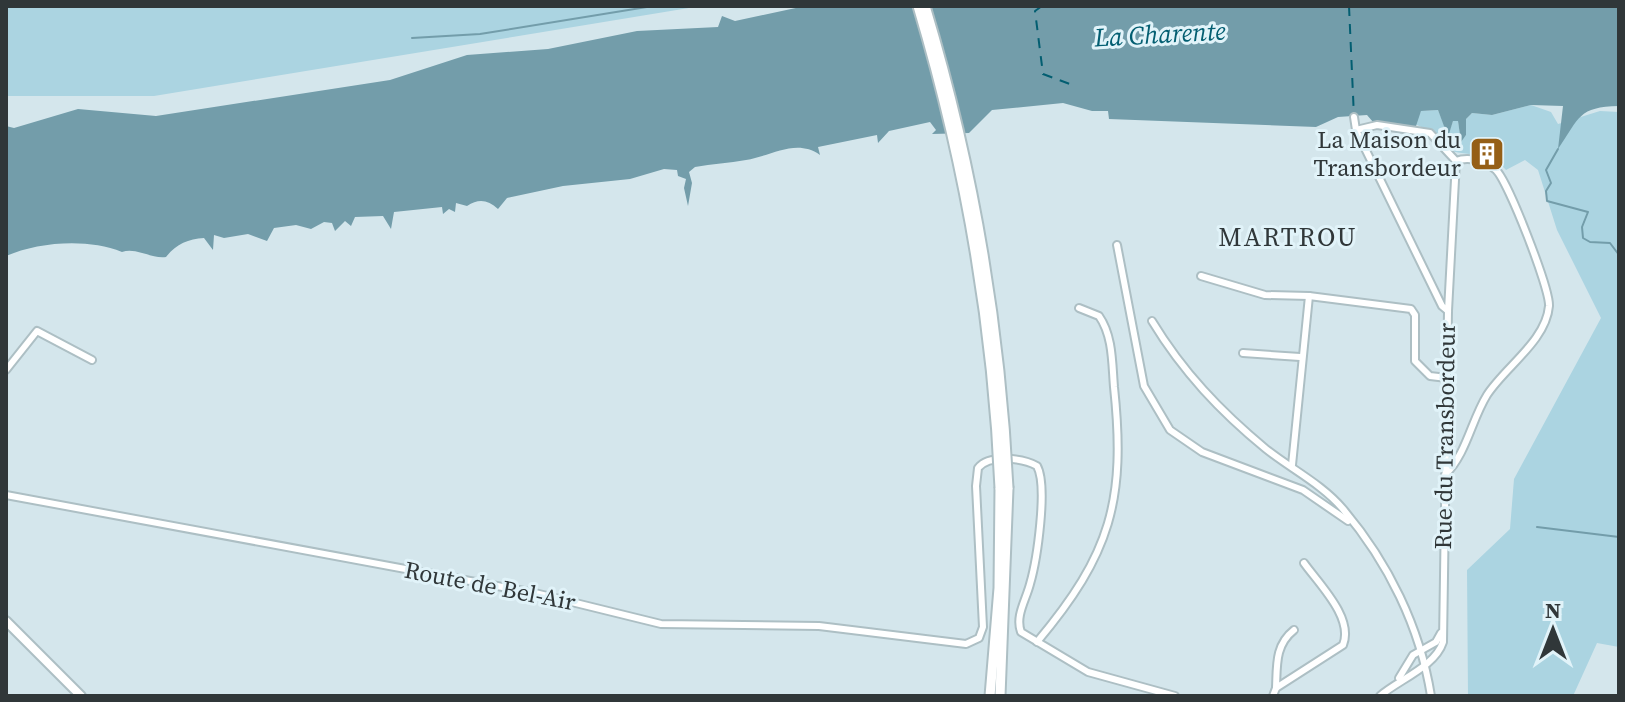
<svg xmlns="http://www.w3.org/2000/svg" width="1625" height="702" viewBox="0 0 1625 702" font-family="'Source Serif 4',serif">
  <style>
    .green { fill: #abd4e1 }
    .water { fill: #739daa }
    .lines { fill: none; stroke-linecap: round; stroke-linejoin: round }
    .stream { stroke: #739daa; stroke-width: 2 }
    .ferry { stroke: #035e71; stroke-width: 2; stroke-dasharray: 10 8; stroke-linecap: butt }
    .street-casing { stroke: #adbfc4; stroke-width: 10 }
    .secondary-casing { stroke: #adbfc4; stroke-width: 12 }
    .primary-casing { stroke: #adbfc4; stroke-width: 13 }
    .street { stroke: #fff; stroke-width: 6 }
    .secondary { stroke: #fff; stroke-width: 8 }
    .primary { stroke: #fff; stroke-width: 9 }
    .primary-bridge-casing { stroke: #adbfc4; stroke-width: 13; stroke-linecap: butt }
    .primary-bridge { stroke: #fff; stroke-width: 9 }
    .labels { text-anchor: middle; stroke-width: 6; stroke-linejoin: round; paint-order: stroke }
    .poi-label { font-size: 24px; fill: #303739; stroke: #e1f3f9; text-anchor: end }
    .street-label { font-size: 24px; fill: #303739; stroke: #e1f3f9 }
    .water-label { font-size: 26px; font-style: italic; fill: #035e71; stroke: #e1f3f9 }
    .neighbourhood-label { font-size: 26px; letter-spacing: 2px; fill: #303739; stroke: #e1f3f9 }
  </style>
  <rect width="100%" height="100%" fill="#d4e6ec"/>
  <g class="green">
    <polygon points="6,6 701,6 154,96 6,96"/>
    <path d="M1531,105L1551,112L1558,124L1600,111L1619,112V647L1597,643L1573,696H1468L1467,570L1510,529L1514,479L1601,318L1557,230L1538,170L1525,160L1506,170C1492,152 1470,156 1451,151L1436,134L1415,124L1421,111L1438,110L1448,135L1453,121H1458L1461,141L1466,135V119L1472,113L1492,115Z"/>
  </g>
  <path class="water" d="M805,6H1619V106C1578,107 1580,117 1558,149L1563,106L1531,105L1492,115L1472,113L1466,119V135L1461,142L1458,121H1453L1448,137L1438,110L1421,111L1415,129L1373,122L1367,115L1338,117L1316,127L1109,119L1108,111H1092L1063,103L992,110L969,133L932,134L936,130L930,122L889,131L878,143L877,135L818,147L820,155C796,138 772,156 746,160C729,163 712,164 695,167L689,172L692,183L688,206L684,188L686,179L678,176L677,170L664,169L630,179L563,186L507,198L498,209C488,200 479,198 467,206L456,203L455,212L449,209L443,214L442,207L394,212L391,229L383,216L355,217L351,226L345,221L335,231L332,223L324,222L311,229L296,225L274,228L267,241L248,234L224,238L214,235L213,250L204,238C188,239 176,244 166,257C151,259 136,247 122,252C87,238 39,242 6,256V126L14,128L78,109L156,116L390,80L467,55L548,49L637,31L718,27L722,16L735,21Z"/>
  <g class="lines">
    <g class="stream">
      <polyline points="412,38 480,34 653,6"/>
      <polyline points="1558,149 1546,170 1551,183 1546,191 1547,201 1588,212 1582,227 1583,238 1590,242 1610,243 1619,255"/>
      <polyline points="1537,527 1619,537"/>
    </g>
    <g class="ferry">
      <polyline points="1042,6 1035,11 1043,74 1075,86"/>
      <polyline points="1349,6 1354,117"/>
    </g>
    <g class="street-casing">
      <g id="street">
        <polyline points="1354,117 1356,130 1442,306 1448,311"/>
        <polyline points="1356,130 1377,125 1430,133 1456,161"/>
        <polyline points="1117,245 1144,386 1170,430 1202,452 1303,490 1348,521"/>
        <polyline points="1201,276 1265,295 1309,296 1411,309 1415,315 1415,361 1430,376 1447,378"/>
        <path d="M1152,321C1183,372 1220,411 1266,449C1291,469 1322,484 1343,509C1388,562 1420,627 1431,696"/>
        <polyline points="1243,353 1300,357"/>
        <polyline points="6,370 37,331 92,360"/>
        <polyline points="1292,465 1309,296"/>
        <path d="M1445,475C1467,453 1471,421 1487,395C1505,367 1546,341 1549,306C1550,289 1508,181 1496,170C1485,161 1469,156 1456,161"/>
        <path d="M6,495L535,593L661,624L819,626L966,644L979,638L983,627L976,486L978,468C989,454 1023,458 1037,466C1048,486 1037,560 1030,584C1026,600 1015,616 1021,632L1088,672L1175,696"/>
        <path d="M1037,642C1111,554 1126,500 1114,387C1112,363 1113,336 1099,316L1079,308"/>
        <polyline points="1399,678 1413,655 1436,642 1441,633"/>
        <path d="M1276,688C1277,665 1275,645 1294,630"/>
        <path d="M1273,696L1276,688L1343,645C1354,618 1319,584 1304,563"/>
        <path d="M1380,696C1398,680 1435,667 1443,642L1448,311L1456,161"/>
      </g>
    </g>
    <g class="secondary-casing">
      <polyline id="secondary" points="6,621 81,696"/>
    </g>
    <g class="primary-casing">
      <g id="primary">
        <polyline points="990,696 999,588 1000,488"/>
        <polyline points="1000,696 1008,488"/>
      </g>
    </g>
    <use href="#street" class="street"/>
    <use href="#secondary" class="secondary"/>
    <use href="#primary" class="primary"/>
    <g class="primary-bridge-casing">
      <g id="primary-bridge">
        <path d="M918,6C965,164 993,323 1000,488"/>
        <path d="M925,6C973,165 1000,323 1008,488"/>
      </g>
    </g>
    <use href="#primary-bridge" class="primary-bridge"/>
  </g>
  <defs>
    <g id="building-square" transform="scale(1.8)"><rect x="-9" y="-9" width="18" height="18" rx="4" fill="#955f16" stroke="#e1f3f9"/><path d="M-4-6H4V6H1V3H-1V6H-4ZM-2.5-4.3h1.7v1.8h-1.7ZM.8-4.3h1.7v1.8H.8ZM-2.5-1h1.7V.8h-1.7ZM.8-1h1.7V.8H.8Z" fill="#fff"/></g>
  </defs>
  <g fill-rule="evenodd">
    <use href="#building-square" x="1487" y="154"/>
  </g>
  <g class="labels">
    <g class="poi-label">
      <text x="1461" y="148">La Maison du<tspan x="1461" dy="28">Transbordeur</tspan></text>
    </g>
    <g class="street-label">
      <text transform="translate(1445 436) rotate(-89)" y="8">Rue du Transbordeur</text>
      <text transform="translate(490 586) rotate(11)" y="8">Route de Bel-Air</text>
    </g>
    <g class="water-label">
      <text transform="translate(1160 34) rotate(-3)" y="9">La Charente</text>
    </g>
    <g class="neighbourhood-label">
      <text x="1288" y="246">MARTROU</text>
    </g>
  </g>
  <rect width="1625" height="702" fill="none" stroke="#303739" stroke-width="16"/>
  <g transform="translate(1553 630)" stroke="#e1f3f9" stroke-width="6" paint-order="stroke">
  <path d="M0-6L14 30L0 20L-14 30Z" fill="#303739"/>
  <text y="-12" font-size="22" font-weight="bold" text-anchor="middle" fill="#303739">N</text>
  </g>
</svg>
